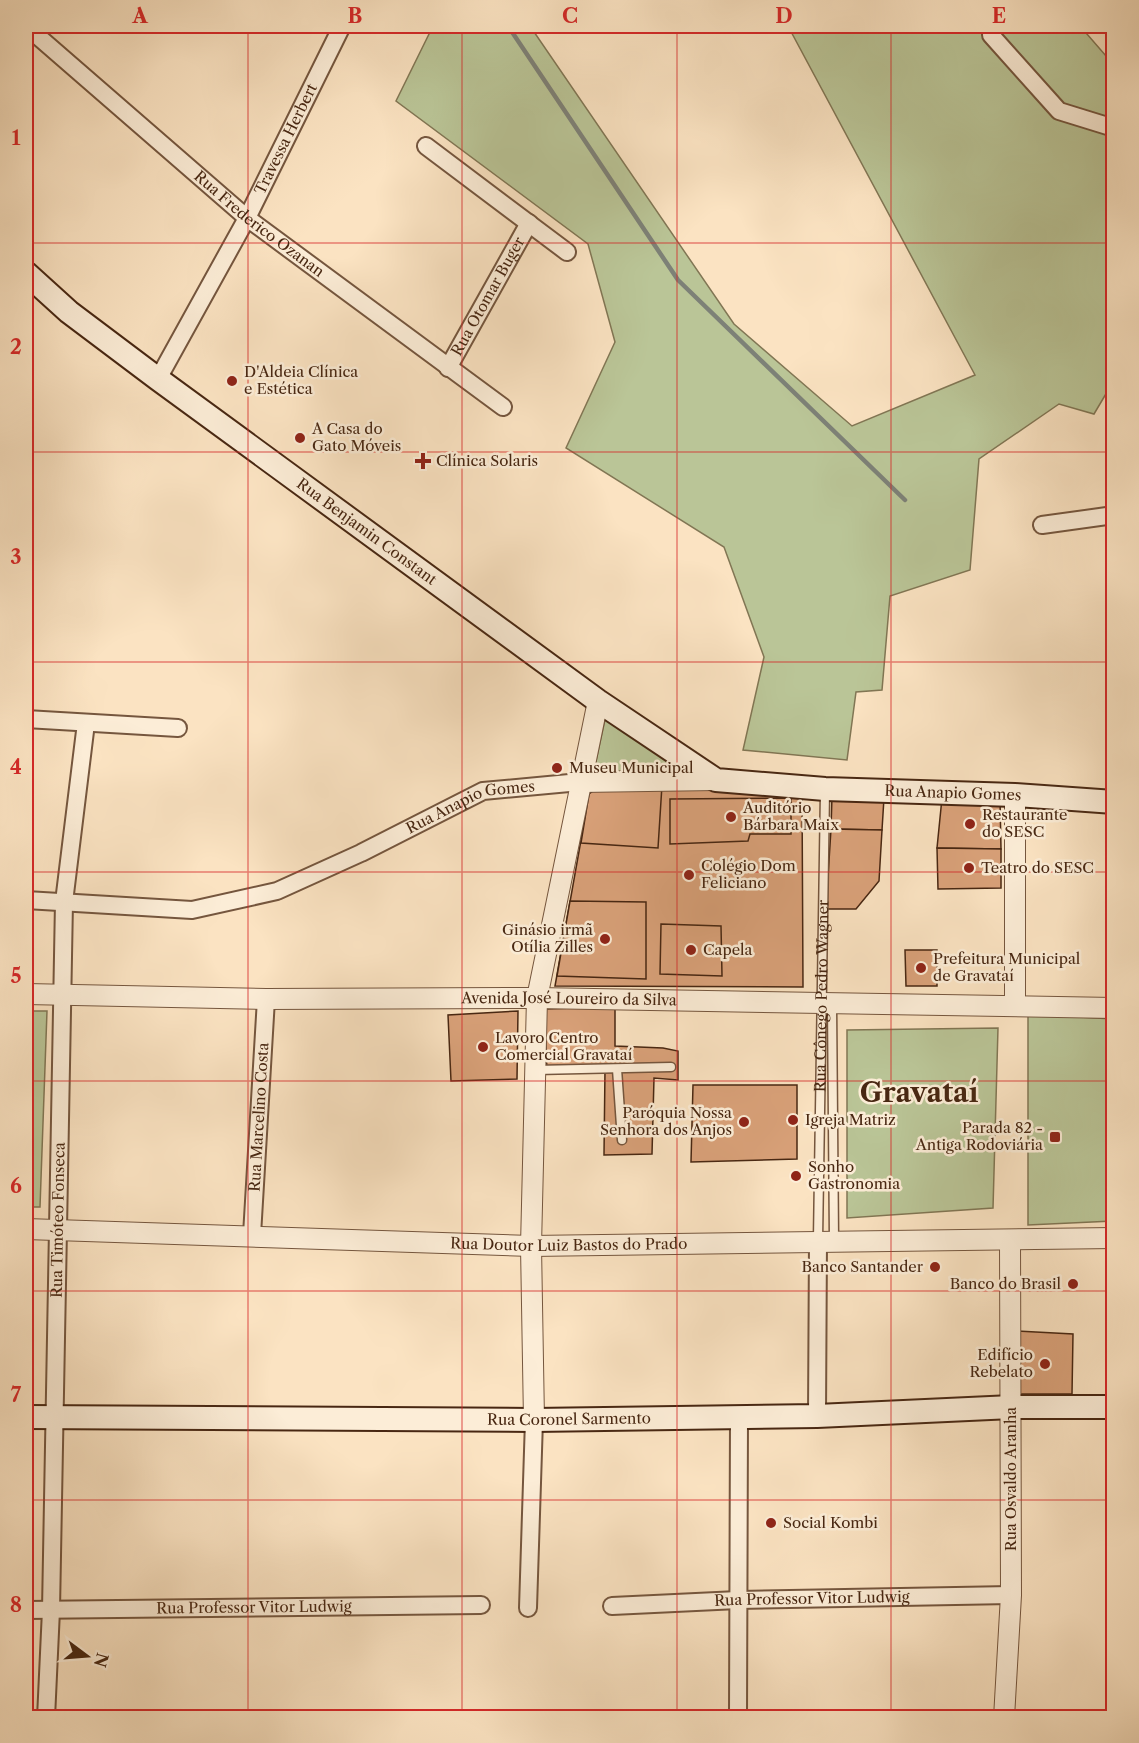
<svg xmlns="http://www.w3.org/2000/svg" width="1139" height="1743" viewBox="0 0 1139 1743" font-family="'Libre Caslon Text',serif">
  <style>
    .green { fill: #bac597; stroke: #817654; stroke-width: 1.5 }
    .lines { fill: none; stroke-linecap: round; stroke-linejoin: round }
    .stream { stroke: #7d8177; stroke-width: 4.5 }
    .building { fill: #d9a179; stroke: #482712; stroke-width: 1.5 }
    .service-casing { stroke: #75563e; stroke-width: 11 }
    .minor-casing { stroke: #75563e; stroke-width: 20 }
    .tertiary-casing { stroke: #75563e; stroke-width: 22 }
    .secondary-casing { stroke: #482712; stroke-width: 26 }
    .service { stroke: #fcedd7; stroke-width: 8 }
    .minor { stroke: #fcedd7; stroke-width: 16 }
    .tertiary { stroke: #fcedd7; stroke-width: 20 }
    .secondary { stroke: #fcedd7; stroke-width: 22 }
    .grid { fill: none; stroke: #d62828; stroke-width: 1.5; stroke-opacity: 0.55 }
    .poi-dot { fill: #8f2418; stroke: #fcedd7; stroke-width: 2 }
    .labels { text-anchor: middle; stroke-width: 5; stroke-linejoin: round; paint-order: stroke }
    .street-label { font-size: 15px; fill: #482712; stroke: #fcedd7 }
    .poi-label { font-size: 15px; fill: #482712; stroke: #fcedd7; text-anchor: start }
    .town-label { font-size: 27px; font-weight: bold; fill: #482712; stroke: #fcedd7 }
    .neatline { fill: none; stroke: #d62828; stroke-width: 2 }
    .grid-label { font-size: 20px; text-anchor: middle; font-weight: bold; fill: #d62828 }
  </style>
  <rect width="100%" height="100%" fill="#fbe3c2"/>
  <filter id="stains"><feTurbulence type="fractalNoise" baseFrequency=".00333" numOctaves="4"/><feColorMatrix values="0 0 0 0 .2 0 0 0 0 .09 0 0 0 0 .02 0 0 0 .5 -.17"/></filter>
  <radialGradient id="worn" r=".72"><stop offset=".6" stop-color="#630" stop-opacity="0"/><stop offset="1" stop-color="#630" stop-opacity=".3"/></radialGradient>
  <g class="green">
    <polygon points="433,26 530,26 734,324 852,426 975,375 788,26 1080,26 1113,64 1113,382 1094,414 1059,404 979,459 970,570 890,596 882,690 856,692 847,760 743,750 764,657 724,547 566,448 615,342 588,244 396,101"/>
    <polygon points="606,715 694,773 593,775"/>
    <polygon points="26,1011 47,1011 40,1207 26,1207"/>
    <polygon points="1028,1014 1113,1019 1113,1221 1028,1225"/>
    <polygon points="998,1028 993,1208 847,1218 847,1030"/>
  </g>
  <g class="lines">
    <polyline class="stream" points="508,26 678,280 905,500"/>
  </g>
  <g class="building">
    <polygon points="591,784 802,791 803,987 555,986"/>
    <polygon points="662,785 658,848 581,843 589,794 597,788"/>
    <polygon points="832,796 884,798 882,830 831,829"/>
    <polygon points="791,798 791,834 750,834 748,841 670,844 670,799"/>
    <polygon points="942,798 1000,800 1001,849 937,848"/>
    <polygon points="831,829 882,830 879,881 856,909 826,909"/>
    <polygon points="937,848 1001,849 1001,888 938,889"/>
    <polygon points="570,901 646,902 646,979 557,976"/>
    <polygon points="661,924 721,926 722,976 660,974"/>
    <polygon points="905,950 937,950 937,986 906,986"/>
    <polygon points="606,1007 615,1009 615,1046 663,1048 678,1051 678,1080 654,1078 652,1154 604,1155 605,1069 547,1070 544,1009"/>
    <polygon points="518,1011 517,1079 451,1081 448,1015"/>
    <polygon points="693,1085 797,1085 797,1159 691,1162"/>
    <polygon points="1017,1331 1073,1334 1072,1394 1016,1394"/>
  </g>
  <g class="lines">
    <g class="service-casing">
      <g id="service">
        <polyline points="832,1004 834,1240"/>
        <polyline points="617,1069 622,1140"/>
        <polyline points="536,1070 671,1067"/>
        <path id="s1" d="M818,1240L825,791"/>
      </g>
    </g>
    <g class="minor-casing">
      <g id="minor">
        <path id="s2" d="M26,26L247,218L503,407"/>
        <polyline points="991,35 1059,111 1114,128"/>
        <polyline points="426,146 567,252"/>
        <path id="s3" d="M448,368L529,223"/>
        <path id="s4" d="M158,379L247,218L342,26"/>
        <polyline points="1042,525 1114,515"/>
        <polyline points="26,719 178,728"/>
        <path id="s5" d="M26,900L192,910L277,891L361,853L483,791L580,782"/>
        <path id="s6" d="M252,1235L266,999"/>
        <polyline points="817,1416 818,1240"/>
        <path id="s7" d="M612,1606L738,1600L1011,1595"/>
        <polyline points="528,1608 534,1420"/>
        <path id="s8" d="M26,1610L481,1605"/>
        <path id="s9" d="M46,1718L51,1610L64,902L86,723"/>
        <polyline points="738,1718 739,1418"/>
      </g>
    </g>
    <g class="tertiary-casing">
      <g id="tertiary">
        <polyline points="580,782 716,780"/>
        <path id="s10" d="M26,994L266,999L537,998L1114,1008"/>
        <polyline points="1015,1005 1015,795"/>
        <path id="s11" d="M26,1229L531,1246L1114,1238"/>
        <polyline points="534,1420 531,1246 537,998 598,701"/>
        <polyline points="1004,1718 1011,1595 1010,1240"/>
      </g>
    </g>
    <g class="secondary-casing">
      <g id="secondary">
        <path id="s12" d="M26,273L69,312L158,379L598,701L716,780L825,789L1015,795L1114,802"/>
        <path id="s13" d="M26,1417L534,1420L817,1416L1012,1407H1114"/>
      </g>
    </g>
    <use href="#service" class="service"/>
    <use href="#minor" class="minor"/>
    <use href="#tertiary" class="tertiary"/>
    <use href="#secondary" class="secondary"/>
  </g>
  <path class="grid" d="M248,26V1718M462,26V1718M677,26V1718M891,26V1718M26,243H1114M26,452H1114M26,662H1114M26,872H1114M26,1081H1114M26,1291H1114M26,1500H1114"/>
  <g class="poi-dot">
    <circle cx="232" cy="381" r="6"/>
    <circle cx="300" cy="438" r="6"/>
    <path d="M420 452h6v6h6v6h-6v6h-6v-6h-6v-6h6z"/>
    <circle cx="557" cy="768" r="6"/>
    <circle cx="731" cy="817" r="6"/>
    <circle cx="970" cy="824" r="6"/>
    <circle cx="969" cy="868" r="6"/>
    <circle cx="689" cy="875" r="6"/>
    <circle cx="605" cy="939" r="6"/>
    <circle cx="691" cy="950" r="6"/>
    <circle cx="921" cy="968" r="6"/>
    <circle cx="483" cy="1047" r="6"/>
    <circle cx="793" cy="1120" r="6"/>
    <circle cx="744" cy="1122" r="6"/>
    <rect x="1049" y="1131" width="12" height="12" rx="3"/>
    <circle cx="796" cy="1176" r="6"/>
    <circle cx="935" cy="1267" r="6"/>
    <circle cx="1073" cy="1284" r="6"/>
    <circle cx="1045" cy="1364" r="6"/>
    <circle cx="771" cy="1523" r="6"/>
  </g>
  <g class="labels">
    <g class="street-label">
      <text dy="5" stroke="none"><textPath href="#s4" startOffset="272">Travessa Herbert</textPath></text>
      <text dy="5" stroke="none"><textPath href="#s2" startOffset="306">Rua Frederico Ozanan</textPath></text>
      <text dy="5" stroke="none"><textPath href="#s3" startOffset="82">Rua Otomar Buger</textPath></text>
      <text dy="5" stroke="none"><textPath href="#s12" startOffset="428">Rua Benjamin Constant</textPath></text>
      <text dy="5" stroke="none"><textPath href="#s12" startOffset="1094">Rua Anapio Gomes</textPath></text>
      <text dy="5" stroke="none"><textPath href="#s5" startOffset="466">Rua Anapio Gomes</textPath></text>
      <text dy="5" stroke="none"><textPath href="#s1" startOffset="244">Rua Cônego Pedro Wagner</textPath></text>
      <text dy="5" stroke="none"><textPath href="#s10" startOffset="543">Avenida José Loureiro da Silva</textPath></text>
      <text dy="5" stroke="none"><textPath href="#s6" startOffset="118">Rua Marcelino Costa</textPath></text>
      <text dy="5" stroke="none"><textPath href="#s9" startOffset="498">Rua Timóteo Fonseca</textPath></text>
      <text dy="5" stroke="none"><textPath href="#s11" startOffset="543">Rua Doutor Luiz Bastos do Prado</textPath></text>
      <text dy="5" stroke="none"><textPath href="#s13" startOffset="543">Rua Coronel Sarmento</textPath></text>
      <text transform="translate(1011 1479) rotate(-90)" y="5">Rua Osvaldo Aranha</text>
      <text dy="5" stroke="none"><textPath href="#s7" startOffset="200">Rua Professor Vitor Ludwig</textPath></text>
      <text dy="5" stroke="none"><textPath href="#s8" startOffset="228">Rua Professor Vitor Ludwig</textPath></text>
    </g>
    <g class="poi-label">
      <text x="244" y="377">D'Aldeia Clínica<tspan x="244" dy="17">e Estética</tspan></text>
      <text x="312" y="434">A Casa do<tspan x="312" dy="17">Gato Móveis</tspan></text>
      <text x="436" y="466">Clínica Solaris</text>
      <text x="569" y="773">Museu Municipal</text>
      <text x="743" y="813">Auditório<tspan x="743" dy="17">Bárbara Maix</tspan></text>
      <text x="982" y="820">Restaurante<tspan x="982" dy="17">do SESC</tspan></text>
      <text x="701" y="871">Colégio Dom<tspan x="701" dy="17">Feliciano</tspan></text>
      <text x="981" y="873">Teatro do SESC</text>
      <text x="593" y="935" text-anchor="end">Ginásio irmã<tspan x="593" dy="17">Otília Zilles</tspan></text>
      <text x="703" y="955">Capela</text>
      <text x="933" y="964">Prefeitura Municipal<tspan x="933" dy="17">de Gravataí</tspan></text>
      <text x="495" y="1043">Lavoro Centro<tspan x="495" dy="17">Comercial Gravataí</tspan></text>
      <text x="732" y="1118" text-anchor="end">Paróquia Nossa<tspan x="732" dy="17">Senhora dos Anjos</tspan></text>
      <text x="805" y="1125">Igreja Matriz</text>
      <text x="1043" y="1133" text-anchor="end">Parada 82 -<tspan x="1043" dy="17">Antiga Rodoviária</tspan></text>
      <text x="808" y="1172">Sonho<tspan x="808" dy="17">Gastronomia</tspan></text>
      <text x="923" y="1272" text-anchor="end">Banco Santander</text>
      <text x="1061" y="1289" text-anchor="end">Banco do Brasil</text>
      <text x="1033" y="1360" text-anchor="end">Edifício<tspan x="1033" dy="17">Rebelato</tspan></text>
      <text x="783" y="1528">Social Kombi</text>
    </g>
    <g class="town-label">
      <text x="919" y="1102">Gravataí</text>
    </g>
  </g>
  <rect width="1139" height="1743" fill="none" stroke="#fbe3c2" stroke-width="66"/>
  <g transform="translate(87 1656) rotate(106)" stroke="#fcedd7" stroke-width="4.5" paint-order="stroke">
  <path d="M0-4.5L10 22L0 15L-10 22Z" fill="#482712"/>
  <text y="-9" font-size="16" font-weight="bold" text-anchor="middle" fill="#482712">N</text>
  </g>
  <rect x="33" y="33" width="1073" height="1677" class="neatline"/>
  <g class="grid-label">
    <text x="140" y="23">A</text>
    <text x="355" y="23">B</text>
    <text x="570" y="23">C</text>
    <text x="784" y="23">D</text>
    <text x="999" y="23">E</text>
    <text x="16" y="145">1</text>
    <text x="16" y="354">2</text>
    <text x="16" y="564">3</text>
    <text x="16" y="774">4</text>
    <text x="16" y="983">5</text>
    <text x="16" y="1193">6</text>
    <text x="16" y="1402">7</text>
    <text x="16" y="1612">8</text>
  </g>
  <rect width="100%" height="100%" filter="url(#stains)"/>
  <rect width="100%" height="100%" fill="url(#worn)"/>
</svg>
